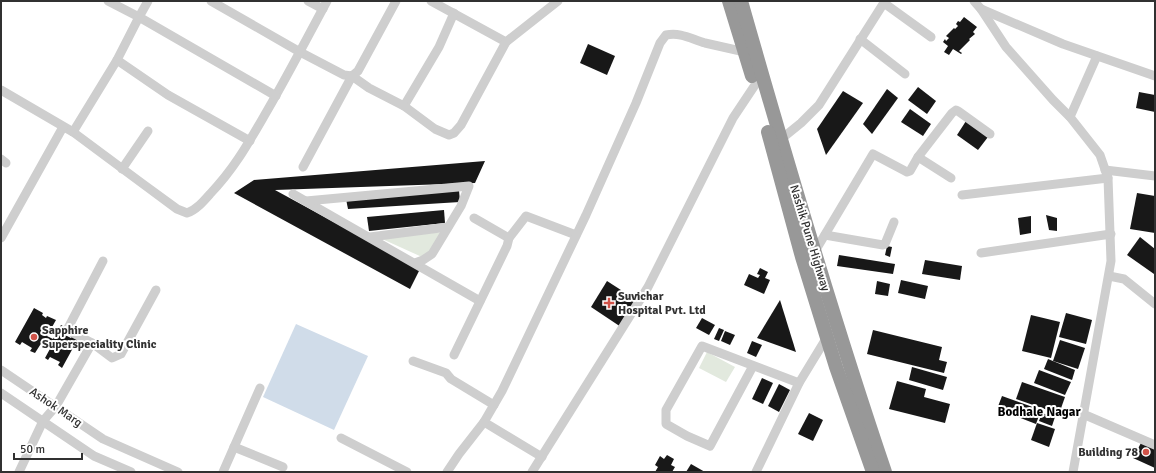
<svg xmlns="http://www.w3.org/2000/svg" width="1156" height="473" viewBox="0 0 1156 473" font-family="Signika,sans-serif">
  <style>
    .green { fill: #e2e9de }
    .water { fill: #d0dce9 }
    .building { fill: #181818 }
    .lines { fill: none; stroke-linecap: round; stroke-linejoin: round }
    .minor { stroke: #cecece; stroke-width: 9 }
    .highway { stroke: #989898; stroke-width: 14 }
    .poi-dot { fill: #d15349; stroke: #fff; stroke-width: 1.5 }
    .labels { text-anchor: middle; stroke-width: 4; stroke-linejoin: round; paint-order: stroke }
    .street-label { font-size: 12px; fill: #313131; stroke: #fff }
    .poi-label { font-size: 12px; font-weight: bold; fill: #313131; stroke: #fff; text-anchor: start }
    .neighbourhood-label { font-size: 13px; font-weight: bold; fill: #000; stroke: #fff }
  </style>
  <rect width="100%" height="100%" fill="#fff"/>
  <g class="green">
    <polygon points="444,232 427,255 422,257 380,238"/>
    <polygon points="707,352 735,367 726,382 699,368"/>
  </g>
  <polygon class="water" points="296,324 368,356 334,430 263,397"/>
  <g class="building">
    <polygon points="964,17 977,27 973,32 975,34 969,39 970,40 959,51 962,53 961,54 953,49 949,55 944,52 948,46 943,42 945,39 946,41 949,38 946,36 954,28 955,29 958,26 956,24 958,21 960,22"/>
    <polygon points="588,44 615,56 607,75 580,63"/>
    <polygon points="918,87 936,101 927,114 908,100"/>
    <polygon points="887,89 898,98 872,134 863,124"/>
    <polygon points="843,91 863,103 826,155 817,129"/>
    <polygon points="1139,92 1155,95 1155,112 1136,108"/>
    <polygon points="910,109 931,124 923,136 901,122"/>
    <polygon points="966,121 988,137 978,150 957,135"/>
    <polygon points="485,161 475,183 275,190 420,269 410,289 234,193 254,180"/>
    <polygon points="459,190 460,202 348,209 346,199"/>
    <polygon points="1137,193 1155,196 1155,233 1130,229"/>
    <polygon points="444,210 445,223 369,231 367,217"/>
    <polygon points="1046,215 1057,218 1057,231 1049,230"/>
    <polygon points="1031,216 1031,233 1020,235 1018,218"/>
    <polygon points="1140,237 1155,249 1154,274 1127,255"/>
    <polygon points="887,246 892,247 890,257 885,255"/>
    <polygon points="839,255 895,264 893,274 837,266"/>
    <polygon points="925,260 962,266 960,280 922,274"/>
    <polygon points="760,268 768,272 765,278 770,280 764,294 744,285 749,274 758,278 760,275 757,274"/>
    <polygon points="901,280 928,286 925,299 898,293"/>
    <polygon points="607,281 638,301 621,327 591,307"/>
    <polygon points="877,281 890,284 888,296 875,294"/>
    <polygon points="780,300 796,352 757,338"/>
    <polygon points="34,308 43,313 42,315 46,318 47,316 56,320 47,336 53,339 61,325 68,329 65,335 71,338 74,334 79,337 62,368 58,365 60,362 50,357 48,360 45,358 51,347 42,342 35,353 30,351 32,348 22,342 20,345 15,342"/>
    <polygon points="1066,313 1092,320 1086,344 1059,337"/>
    <polygon points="1031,315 1060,322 1051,358 1022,351"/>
    <polygon points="702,318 715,325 709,335 696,328"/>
    <polygon points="719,328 724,330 719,341 714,339"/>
    <polygon points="873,330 942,347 939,360 947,362 944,373 867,354"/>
    <polygon points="725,331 735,335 730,345 721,341"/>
    <polygon points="1060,340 1085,348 1078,369 1053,361"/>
    <polygon points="752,341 762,345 756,357 747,353"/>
    <polygon points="1048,359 1075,370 1072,380 1044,369"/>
    <polygon points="912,367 947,377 943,390 909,380"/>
    <polygon points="1039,370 1071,382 1065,395 1034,383"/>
    <polygon points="762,378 773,383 763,404 752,399"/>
    <polygon points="897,381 926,389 924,397 950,404 945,423 889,409"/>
    <polygon points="1022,382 1065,397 1059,414 1016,399"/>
    <polygon points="779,384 790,390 779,412 768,406"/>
    <polygon points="1002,396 1041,410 1036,424 997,409"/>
    <polygon points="809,413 823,420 813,441 798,434"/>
    <polygon points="1042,413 1055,417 1052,426 1039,421"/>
    <polygon points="1037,423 1055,429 1049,447 1031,440"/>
    <polygon points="1142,441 1155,447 1155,468 1133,458"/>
    <polygon points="667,455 674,459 671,465 675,467 672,472 655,472 658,467 655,465 660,456 664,459"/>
    <polygon points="691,464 705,472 686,472"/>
  </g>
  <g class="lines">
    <g class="minor">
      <polyline points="108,1 139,17 148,1"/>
      <polyline points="211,1 300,52 344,75 352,76 358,71 396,1"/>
      <polyline points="308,1 323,9"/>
      <polyline points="431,1 506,42 558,1"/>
      <polyline points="974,1 981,9 1006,47 1053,100 1070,117 1100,155 1108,178 1111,261 1073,472"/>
      <polyline points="884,3 931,37"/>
      <polyline points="981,9 1063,44 1155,76"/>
      <polyline points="860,39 905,74"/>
      <polyline points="117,60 168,95 250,141"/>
      <path d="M1,90L73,132L143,184L177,209L187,213C196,210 203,202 210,194C235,168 249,142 267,111C288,75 307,38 327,1"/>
      <polyline points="404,106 439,47 454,13"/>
      <polyline points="1070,117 1097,56"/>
      <polyline points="73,132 117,60 139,17 276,96"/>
      <polyline points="780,140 801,123 819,105 885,1"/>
      <polyline points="918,157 951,178"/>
      <polyline points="1,159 6,163"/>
      <polyline points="303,167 352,76 369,88 404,106 435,129 449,135 454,133 461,125 506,42"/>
      <polyline points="122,169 148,131"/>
      <polyline points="1105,170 1155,176"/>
      <polyline points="293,194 480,301"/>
      <polyline points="962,195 1108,178"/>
      <polyline points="306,201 469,186 461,206 432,254 423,260 415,263"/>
      <polyline points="474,218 509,238"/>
      <polyline points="825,235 883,245 885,244 894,222"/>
      <polyline points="370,237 448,227"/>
      <polyline points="1,238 63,127"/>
      <polyline points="814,253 873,154 907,172 910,171 918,157 952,113 956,110 958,111 990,134"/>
      <polyline points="981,253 1111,234"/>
      <polyline points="103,261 68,328 71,332 92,343 112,358 121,354 156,290"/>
      <polyline points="1109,276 1124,279 1155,304"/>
      <polyline points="454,355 507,246 509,238 526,216 576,235"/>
      <polyline points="413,361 446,373 451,379 494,405"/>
      <polyline points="753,366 710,446 687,436 666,424 666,410 702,346 799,383"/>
      <polyline points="1,370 103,439 178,472"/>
      <polyline points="1,393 94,456 131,472"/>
      <polyline points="1083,414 1155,445"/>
      <polyline points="341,438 407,472"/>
      <polyline points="234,447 283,467"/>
      <path d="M542,457L484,422L502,391L586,215L636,103L660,43L666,35C681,32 691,39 705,43C718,46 732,49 745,52H747"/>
      <polyline points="19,472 43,421 56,406 92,343"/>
      <polyline points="223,472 260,388"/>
      <polyline points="447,472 459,454 484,422"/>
      <polyline points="532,472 648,287 733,118 755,85"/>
      <polyline points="756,472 799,383 827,337"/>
    </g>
    <g class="highway">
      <polyline points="729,1 752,76"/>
      <path d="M741,1C786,159 832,316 885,472"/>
      <polyline points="768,132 802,257 836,367 873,472"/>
    </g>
  </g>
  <g class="poi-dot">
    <path d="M607 297h4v4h4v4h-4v4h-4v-4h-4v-4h4z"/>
    <circle cx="34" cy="337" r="4"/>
    <circle cx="1146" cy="452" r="4"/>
  </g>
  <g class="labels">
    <g class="street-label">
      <text transform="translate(810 238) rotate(73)" y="4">Nashik Pune Highway</text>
      <text transform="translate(56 407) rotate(34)" y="4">Ashok Marg</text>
    </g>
    <g class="poi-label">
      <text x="618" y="300">Suvichar<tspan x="618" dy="14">Hospital Pvt. Ltd</tspan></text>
      <text x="42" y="334">Sapphire<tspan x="42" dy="14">Superspeciality Clinic</tspan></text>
      <text x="1138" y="456" text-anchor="end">Building 78</text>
    </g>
    <g class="neighbourhood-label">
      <text x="1039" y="416">Bodhale Nagar</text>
    </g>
  </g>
  <rect width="1156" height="473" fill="none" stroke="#313131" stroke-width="4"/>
  <path d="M14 453v6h68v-6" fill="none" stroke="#313131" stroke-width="2"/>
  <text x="20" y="453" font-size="12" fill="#313131" stroke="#ffffff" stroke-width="3" paint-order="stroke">50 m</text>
</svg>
